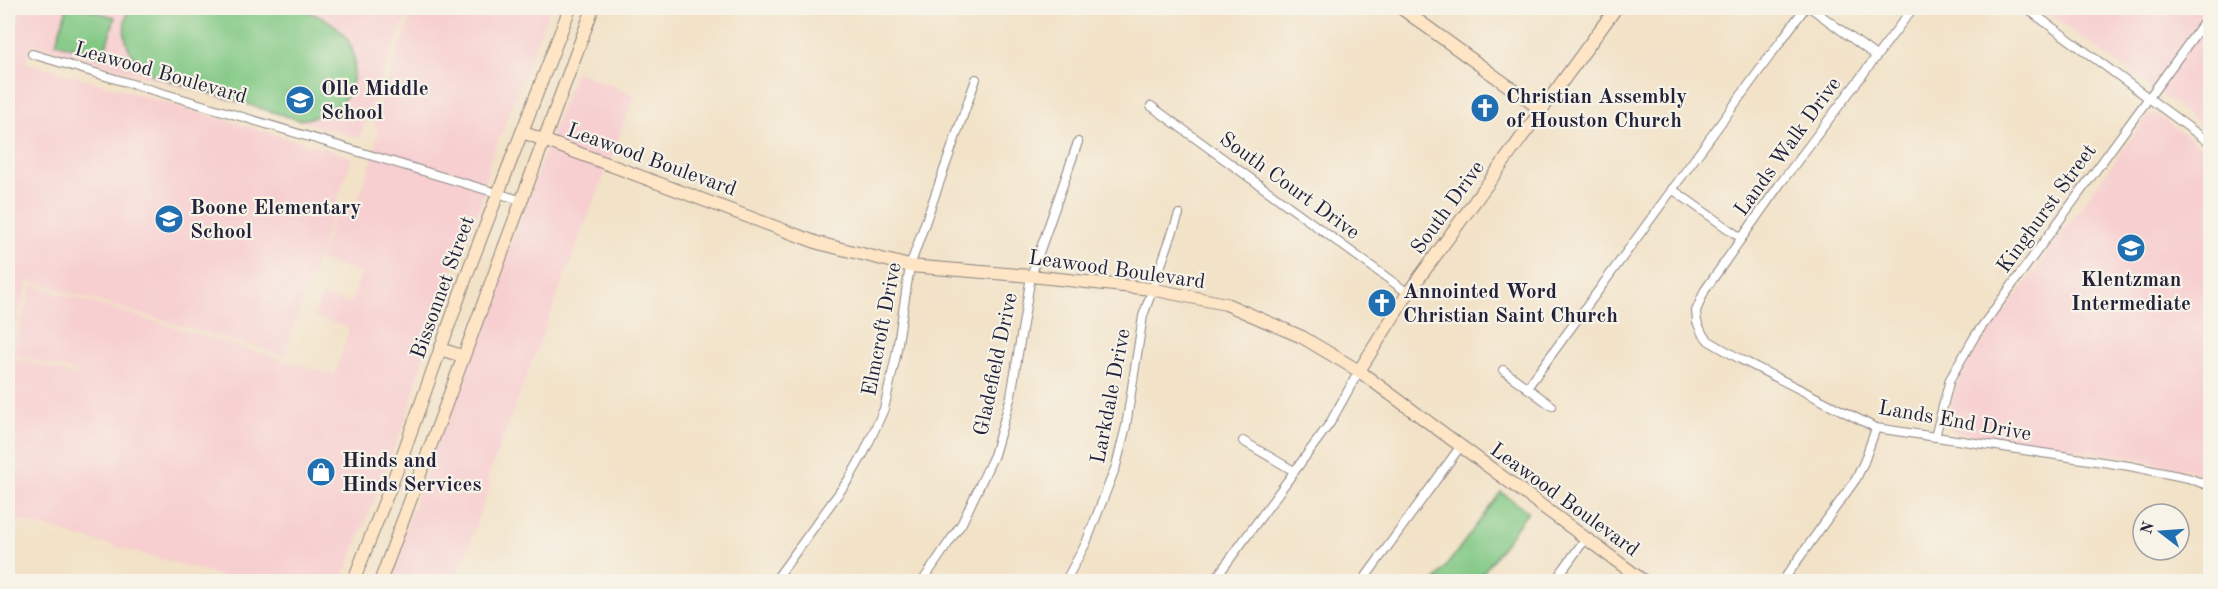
<svg xmlns="http://www.w3.org/2000/svg" width="2218" height="589" viewBox="0 0 2218 589" font-family="'Old Standard TT',serif">
  <style>
    .built { fill: #f7cfd0 }
    .green { fill: #80c883; stroke: #51755f; stroke-width: 1.5 }
    .lines { fill: none; stroke-linecap: round; stroke-linejoin: round }
    .street-casing { stroke: #8a8281; stroke-width: 10 }
    .secondary-casing { stroke: #8a8281; stroke-width: 14 }
    .street { stroke: #fff; stroke-width: 8 }
    .secondary { stroke: #fde5c5; stroke-width: 12 }
    .labels { text-anchor: middle; stroke-width: 4.5; stroke-linejoin: round; paint-order: stroke }
    .street-label { font-size: 21px; fill: #22223b; stroke: #f7f3e8 }
    .poi-label { font-size: 21px; font-weight: bold; fill: #22223b; stroke: #f7f3e8; text-anchor: start }
  </style>
  <rect width="100%" height="100%" fill="#f7f3e8"/>
  <filter id="ink" filterUnits="userSpaceOnUse"><feTurbulence type="fractalNoise" baseFrequency=".0167" numOctaves="2"/><feDisplacementMap in="SourceGraphic" scale="12" xChannelSelector="R" yChannelSelector="G"/><feConvolveMatrix kernelMatrix="1 2 1 2 8 2 1 2 1" color-interpolation-filters="sRGB"/></filter>
  <filter id="wash" filterUnits="userSpaceOnUse"><feTurbulence type="fractalNoise" baseFrequency=".008" numOctaves="4" result="noise"/><feDisplacementMap in="SourceGraphic" scale="24" xChannelSelector="R" yChannelSelector="G"/><feGaussianBlur stdDeviation="1.35" result="paint"/><feColorMatrix in="noise" values="0 0 0 0 0 0 0 0 0 0 0 0 0 0 0 0 0 1.4 0 .05"/><feComposite in="paint" operator="in"/></filter>
  <g filter="url(#wash)">
    <rect width="100%" height="100%" fill="#f2e2c7"/>
    <g class="built">
      <polygon points="22,8 409,8 359,138 31,44 26,62 352,157 284,356 29,281 8,352 8,56"/>
      <polygon points="414,8 550,8 489,164 480,207 440,295 407,417 342,581 240,581 8,517 8,355 78,376 79,373 11,353 32,285 335,375 349,328 314,317 322,295 351,303 361,273 319,260 337,208 353,213 370,167 378,133 373,121"/>
      <polygon points="2041,8 2210,8 2210,131"/>
      <polygon points="575,71 635,95 487,479 491,483 456,581 385,582"/>
      <polygon points="2152,114 2157,115 2210,153 2210,476 2130,457 1956,433 1950,428 1947,422 1956,386 1968,362 2148,115"/>
    </g>
    <g class="green">
      <polygon points="67,8 81,8 115,17 103,57 56,43"/>
      <path d="M129,8C159,7 190,8 221,8C243,8 268,4 290,8C331,14 364,38 352,84C345,108 321,117 299,120L155,76C130,61 117,36 129,8Z"/>
      <polygon points="1501,492 1528,512 1477,581 1435,581"/>
    </g>
  </g>
  <g filter="url(#ink)">
    <g class="lines">
      <g class="street-casing">
        <g id="street">
          <polyline points="1811,8 1876,56"/>
          <polyline points="1913,8 1780,184 1705,290 1696,311 1697,322 1702,333 1709,341 1740,359 1876,428 2129,466 2188,478 2210,486"/>
          <polyline points="2026,8 2210,143"/>
          <polyline points="32,54 520,200"/>
          <polyline points="1151,106 1408,293"/>
          <polyline points="1672,189 1741,238"/>
          <polyline points="1503,370 1552,406"/>
          <polyline points="1527,388 1805,8"/>
          <polyline points="1935,437 1950,379 1975,336 2210,14"/>
          <polyline points="1243,441 1294,471"/>
          <polyline points="774,582 849,479 865,451 884,409 896,356 910,266 976,79"/>
          <polyline points="922,582 962,523 994,455 1011,396 1031,276 1078,142"/>
          <polyline points="1065,582 1086,543 1116,466 1126,426 1143,316 1179,214"/>
          <polyline points="1213,582 1330,423 1359,371"/>
          <polyline points="1362,582 1460,447"/>
          <polyline points="1554,582 1586,538"/>
          <polyline points="1782,582 1856,479 1864,462 1876,428"/>
        </g>
      </g>
      <g class="secondary-casing">
        <g id="secondary">
          <polyline points="1401,8 1540,109"/>
          <polyline points="522,132 818,243 910,266 1031,276 1151,289 1226,304 1302,337 1359,371 1645,582"/>
          <polyline points="440,349 462,356"/>
          <polyline points="1359,371 1408,293 1616,8"/>
          <polyline points="353,582 399,465 470,266 570,8"/>
          <polyline points="380,582 593,8"/>
        </g>
      </g>
      <use href="#street" class="street"/>
      <use href="#secondary" class="secondary"/>
    </g>
  </g>
  <defs>
    <g id="school-disc" transform="scale(1.5)"><circle r="9.5" fill="#1f6fb2" stroke="#f7f3e8"/><path d="M0-5L7-2L0 1L-7-2ZM-4 1L0 2.5L4 1V4Q0 6-4 4Z" fill="#fff"/></g>
    <g id="church-disc" transform="scale(1.5)"><circle r="9.5" fill="#1f6fb2" stroke="#f7f3e8"/><path d="M-1.2-6h2.4v3.5h3.3v2.4h-3.3V6h-2.4V-.1h-3.3v-2.4h3.3Z" fill="#fff"/></g>
    <g id="shop-disc" transform="scale(1.5)"><circle r="9.5" fill="#1f6fb2" stroke="#f7f3e8"/><path d="M-5-2.5h2.3a2.7 3.5 0 0 1 5.4 0H5L5.5 6h-11ZM-1.5-2.5h3a1.5 2.3 0 0 0-3 0Z" fill="#fff"/></g>
  </defs>
  <g fill-rule="evenodd">
    <use href="#school-disc" x="300" y="100"/>
    <use href="#church-disc" x="1485" y="108"/>
    <use href="#school-disc" x="169" y="219"/>
    <use href="#school-disc" x="2131" y="248"/>
    <use href="#church-disc" x="1382" y="303"/>
    <use href="#shop-disc" x="321" y="472"/>
  </g>
  <g class="labels">
    <g class="street-label">
      <text transform="translate(161 72) rotate(16)" y="7">Leawood Boulevard</text>
      <text transform="translate(1787 146) rotate(-54)" y="7">Lands Walk Drive</text>
      <text transform="translate(652 159) rotate(20)" y="7">Leawood Boulevard</text>
      <text transform="translate(1290 185) rotate(36)" y="7">South Court Drive</text>
      <text transform="translate(1447 207) rotate(-54)" y="7">South Drive</text>
      <text transform="translate(2046 208) rotate(-54)" y="7">Kinghurst Street</text>
      <text transform="translate(1117 269) rotate(8)" y="7">Leawood Boulevard</text>
      <text transform="translate(442 287) rotate(-70)" y="7">Bissonnet Street</text>
      <text transform="translate(881 329) rotate(-79)" y="7">Elmcroft Drive</text>
      <text transform="translate(995 364) rotate(-78)" y="7">Gladefield Drive</text>
      <text transform="translate(1110 396) rotate(-79)" y="7">Larkdale Drive</text>
      <text transform="translate(1955 420) rotate(10)" y="7">Lands End Drive</text>
      <text transform="translate(1565 499) rotate(36)" y="7">Leawood Boulevard</text>
    </g>
    <g class="poi-label">
      <text x="321" y="95">Olle Middle<tspan x="321" dy="24">School</tspan></text>
      <text x="1506" y="103">Christian Assembly<tspan x="1506" dy="24">of Houston Church</tspan></text>
      <text x="190" y="214">Boone Elementary<tspan x="190" dy="24">School</tspan></text>
      <text x="2131" y="286" text-anchor="middle">Klentzman<tspan x="2131" dy="24">Intermediate</tspan></text>
      <text x="1403" y="298">Annointed Word<tspan x="1403" dy="24">Christian Saint Church</tspan></text>
      <text x="342" y="467">Hinds and<tspan x="342" dy="24">Hinds Services</tspan></text>
    </g>
  </g>
  <rect width="2218" height="589" fill="none" stroke="#f7f3e8" stroke-width="30"/>
  <g transform="translate(2161 532) rotate(287)"><circle r="28" fill="#f7f3e8" stroke="#a29fa3" stroke-width="1.5"/>
  <path d="M0-4.5L10 22L0 15L-10 22Z" fill="#1f6fb2"/>
  <text y="-9" font-size="16" font-weight="bold" text-anchor="middle" fill="#22223b">N</text>
  </g>
</svg>
